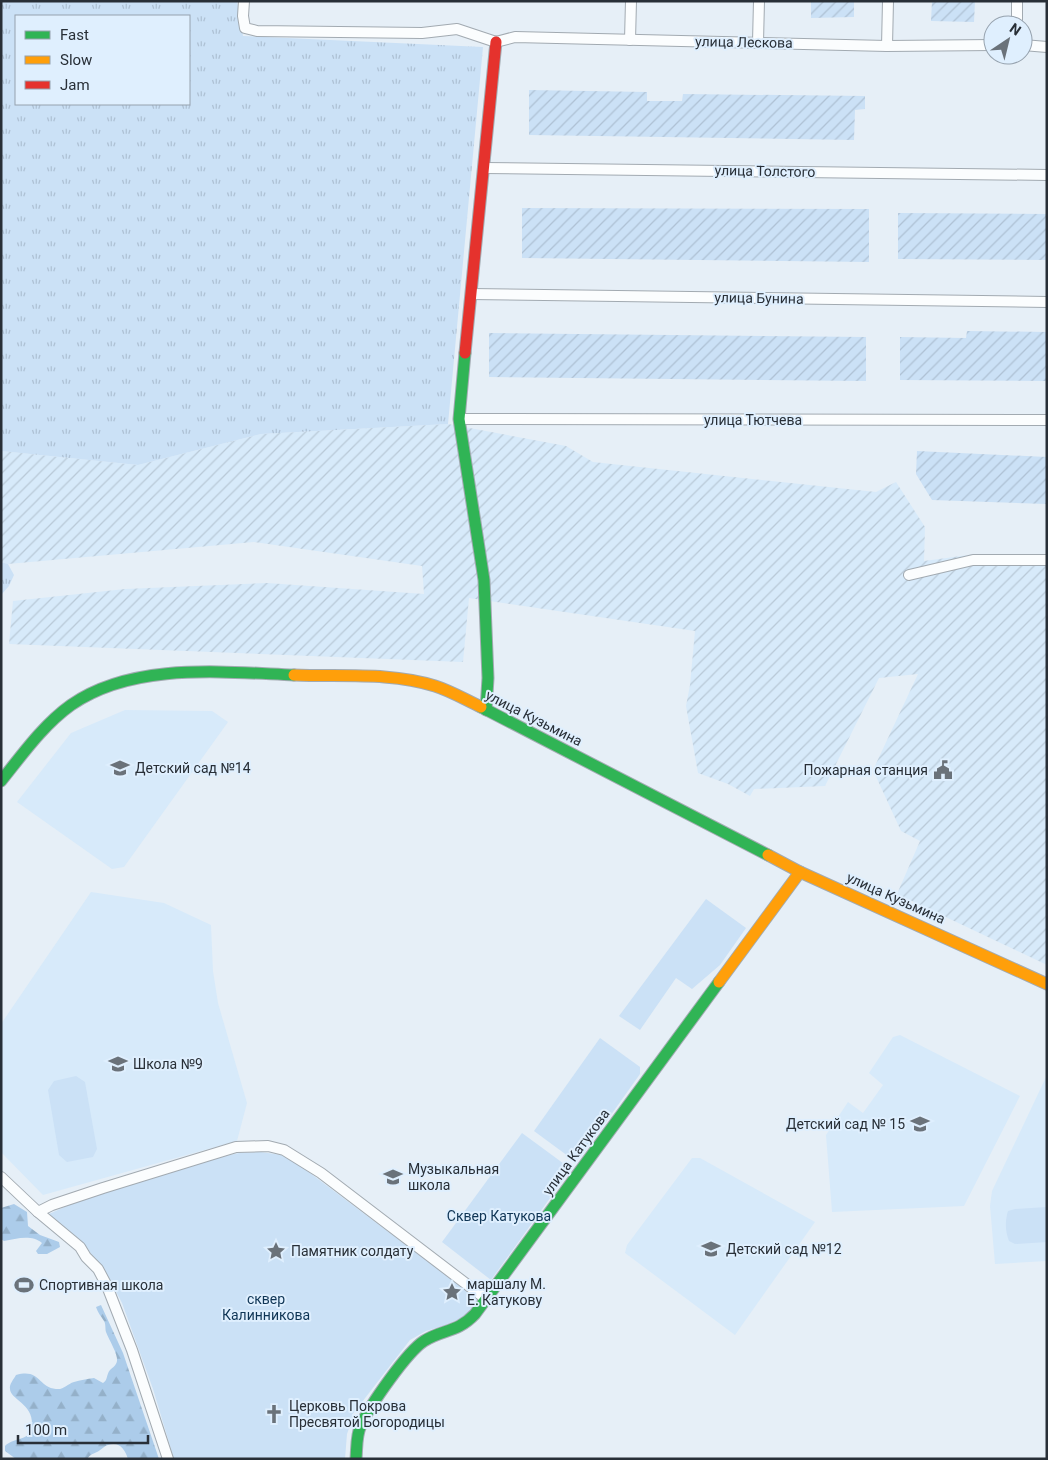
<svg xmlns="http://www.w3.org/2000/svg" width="1048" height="1460" viewBox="0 0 1048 1460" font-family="Roboto,sans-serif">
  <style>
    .built { fill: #d7eafa }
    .industrial { fill: url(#industrial-furrows) }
    .grass { fill: url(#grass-tufts); fill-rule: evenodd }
    .forest { fill: url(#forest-firs) }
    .park { fill: #cbe1f6 }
    .garden { fill: url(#garden-furrows) }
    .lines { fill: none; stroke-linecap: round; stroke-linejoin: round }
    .street-casing { stroke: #a2aab1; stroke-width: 12 }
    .fast-casing { stroke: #a2aab1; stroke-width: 13 }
    .slow-casing { stroke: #a2aab1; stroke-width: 13 }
    .jam-casing { stroke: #a2aab1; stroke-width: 13 }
    .street { stroke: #fbfdfe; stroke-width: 10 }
    .fast { stroke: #30b455; stroke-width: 11 }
    .slow { stroke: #ff9f0a; stroke-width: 11 }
    .jam { stroke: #e5322d; stroke-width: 11 }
    .labels { text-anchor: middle; stroke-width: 4; stroke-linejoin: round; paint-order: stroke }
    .street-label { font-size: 14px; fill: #282f37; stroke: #dfeffe }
    .poi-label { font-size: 14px; fill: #282f37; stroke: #dfeffe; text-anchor: start }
    .park-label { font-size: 14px; fill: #0f3555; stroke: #dfeffe }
  </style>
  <defs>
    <pattern id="industrial-furrows" width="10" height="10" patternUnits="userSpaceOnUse" patternTransform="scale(1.25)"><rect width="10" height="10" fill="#d7eafa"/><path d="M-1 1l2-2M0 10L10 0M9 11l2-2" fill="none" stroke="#b9c9d7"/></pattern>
    <pattern id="grass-tufts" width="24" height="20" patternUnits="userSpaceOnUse" patternTransform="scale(1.25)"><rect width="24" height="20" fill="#cbe1f6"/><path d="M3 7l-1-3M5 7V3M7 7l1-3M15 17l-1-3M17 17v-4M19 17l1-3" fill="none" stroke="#aec1d4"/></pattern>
    <pattern id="forest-firs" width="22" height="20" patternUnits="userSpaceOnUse" patternTransform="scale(1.25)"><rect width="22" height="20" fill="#acccea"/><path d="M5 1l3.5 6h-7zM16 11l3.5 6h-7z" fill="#94b0c9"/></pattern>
    <pattern id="garden-furrows" width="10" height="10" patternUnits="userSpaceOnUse" patternTransform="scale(1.25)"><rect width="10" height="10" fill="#cbe1f6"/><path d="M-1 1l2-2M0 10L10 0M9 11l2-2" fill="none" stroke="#aec1d4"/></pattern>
  </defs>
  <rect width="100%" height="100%" fill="#e6eff7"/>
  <g class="built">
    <polygon points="125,710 212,711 228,722 124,867 112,869 17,802 71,733"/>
    <polygon points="91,892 164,903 211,925 213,971 218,1003 247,1103 237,1141 43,1195 1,1152 1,1024"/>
    <polygon points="900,1035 1020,1096 964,1206 832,1212 826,1135 848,1102 863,1113 883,1085 869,1073 893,1037"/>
    <polygon points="1047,1075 1047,1261 995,1264 990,1206 992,1191"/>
    <polygon points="692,1158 700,1158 815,1222 735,1335 625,1253 627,1245"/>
  </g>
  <polygon class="industrial" points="448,424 566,446 593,462 876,492 896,482 925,527 924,561 976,554 1047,554 1047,965 897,894 920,841 901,831 873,770 918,674 879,678 825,786 754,789 750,796 728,784 698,773 686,706 690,685 695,631 469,598 463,662 9,644 13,601 125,589 267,583 424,594 422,566 254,542 8,564 1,562 1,451 138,465 261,434"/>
  <g class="grass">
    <path d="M1,1H237L243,36L483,47L448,424L261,434L138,465L1,451ZM16,16H189V104H16Z"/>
    <polygon points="1,562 8,564 14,575 9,586 1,595"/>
  </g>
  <g class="forest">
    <path d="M14,1204L27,1212L28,1226L40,1235L59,1242L60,1247L47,1254H38L36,1251L42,1243C31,1234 16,1239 4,1241L1,1239V1208Z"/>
    <path d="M101,1305L123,1353L159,1459H128C125,1449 119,1441 108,1445C104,1446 101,1450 97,1452C92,1454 90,1455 87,1459H16L5,1451V1446C11,1439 29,1439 32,1431C33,1429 32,1426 32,1424C33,1404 10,1399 10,1389C9,1384 14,1379 16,1375C40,1368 38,1387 56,1389C64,1390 67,1384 74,1382C80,1380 87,1379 94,1378L103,1383C108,1380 106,1375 110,1370C113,1367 116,1366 117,1361C118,1354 109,1340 106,1332C105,1329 106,1324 104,1321C101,1316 98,1313 96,1307Z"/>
  </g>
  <g class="park">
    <polygon points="706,899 746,928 720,965 692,989 676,978 640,1030 619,1016"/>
    <polygon points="600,1038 640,1067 640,1074 581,1157 576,1159 572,1159 534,1131"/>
    <polygon points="76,1076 85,1082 97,1149 93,1157 67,1162 59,1155 48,1090 54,1081"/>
    <polygon points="522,1133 571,1169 491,1280 442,1242"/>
    <polygon points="261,1152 281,1155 298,1164 479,1300 468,1315 446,1325 426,1331 410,1340 352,1415 352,1420 347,1434 345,1459 174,1459 153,1389 122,1303 105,1271 89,1251 89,1250 49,1214 80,1200 208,1160 239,1153"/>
    <path d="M1047,1207V1242L1015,1244L1009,1241C1005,1232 1005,1220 1008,1211L1015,1209Z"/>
  </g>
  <g class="garden">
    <polygon points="811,1 854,1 854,17 811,18"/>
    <polygon points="932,1 975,1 974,22 931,21"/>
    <polygon points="529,90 647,92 647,101 682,101 683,94 865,96 865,109 855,110 854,140 529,135"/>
    <polygon points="522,208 869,209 869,262 522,258"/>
    <polygon points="898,213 1047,214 1047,260 898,259"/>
    <polygon points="967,331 1047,332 1047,381 900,380 900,337 966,338"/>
    <polygon points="489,333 866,337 866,381 489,377"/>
    <polygon points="917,451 1047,457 1047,504 932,500 916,474"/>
  </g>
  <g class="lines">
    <g class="street-casing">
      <g id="street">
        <polyline points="244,1 243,16 245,28 257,31 422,33 457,29 496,42 515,37 887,46 993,45"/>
        <polyline points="1017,25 1017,1"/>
        <polyline points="630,40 631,1"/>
        <polyline points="758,42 759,1"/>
        <polyline points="1023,45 1047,47"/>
        <polyline points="887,46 888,1"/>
        <polyline points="484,168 1047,175"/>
        <polyline points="471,294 1047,302"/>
        <polyline points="459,419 1047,420"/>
        <polyline points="909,575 973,560 1047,560"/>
        <polyline points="1,1177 38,1212 80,1247 86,1257 98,1269 107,1286 132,1350 168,1459"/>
        <polyline points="38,1212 52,1205 103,1188 236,1147 268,1146 284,1150 321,1173 486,1299"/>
      </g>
    </g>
    <g class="fast-casing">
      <g id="fast">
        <polyline points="465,353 459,419 484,580 488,678 486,710"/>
        <polyline points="481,707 768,855"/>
        <path d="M1,781C22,755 43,725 71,705C133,662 222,672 294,675"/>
        <path d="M356,1459C357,1448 356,1435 361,1425C370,1405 407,1352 424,1341C443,1329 457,1333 475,1314L719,982"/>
      </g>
    </g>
    <g class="slow-casing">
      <g id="slow">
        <path d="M294,675C341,677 390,672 435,686C451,691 466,700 481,707"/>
        <polyline points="768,855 800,872 1047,984"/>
        <polyline points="719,982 800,872"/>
      </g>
    </g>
    <g class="jam-casing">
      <polyline id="jam" points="465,353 496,42"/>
    </g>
    <use href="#street" class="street"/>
    <use href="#fast" class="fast"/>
    <use href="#slow" class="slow"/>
    <use href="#jam" class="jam"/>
  </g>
  <defs>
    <g id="school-bare" transform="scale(1.5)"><path d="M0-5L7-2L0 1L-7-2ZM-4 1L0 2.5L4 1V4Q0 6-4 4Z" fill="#6a727a" stroke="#dfeffe" stroke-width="2.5" paint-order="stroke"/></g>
    <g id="civic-bare" transform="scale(1.5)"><path d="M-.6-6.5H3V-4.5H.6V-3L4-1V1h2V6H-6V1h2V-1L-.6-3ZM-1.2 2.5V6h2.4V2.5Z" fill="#6a727a" stroke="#dfeffe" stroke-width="2.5" paint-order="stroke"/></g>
    <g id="sight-bare" transform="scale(1.5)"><path d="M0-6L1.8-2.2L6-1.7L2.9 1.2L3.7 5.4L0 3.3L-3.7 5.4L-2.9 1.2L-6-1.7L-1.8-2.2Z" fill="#6a727a" stroke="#dfeffe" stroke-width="2.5" paint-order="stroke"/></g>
    <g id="stadium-bare" transform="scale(1.5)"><path d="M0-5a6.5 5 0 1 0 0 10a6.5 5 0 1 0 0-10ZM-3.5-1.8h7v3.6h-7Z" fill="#6a727a" stroke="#dfeffe" stroke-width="2.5" paint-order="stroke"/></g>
    <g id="church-bare" transform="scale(1.5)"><path d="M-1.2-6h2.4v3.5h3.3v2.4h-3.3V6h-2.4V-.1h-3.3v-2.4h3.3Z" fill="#6a727a" stroke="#dfeffe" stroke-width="2.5" paint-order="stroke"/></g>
  </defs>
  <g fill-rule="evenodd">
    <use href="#school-bare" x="120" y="768"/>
    <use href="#civic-bare" x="943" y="770"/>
    <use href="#school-bare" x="118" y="1064"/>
    <use href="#school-bare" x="920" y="1124"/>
    <use href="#school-bare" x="393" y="1177"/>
    <use href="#school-bare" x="711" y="1249"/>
    <use href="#sight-bare" x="276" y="1251"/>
    <use href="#stadium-bare" x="24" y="1285"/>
    <use href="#sight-bare" x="452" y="1292"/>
    <use href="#church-bare" x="274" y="1414"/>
  </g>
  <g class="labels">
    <g class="street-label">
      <text transform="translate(744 42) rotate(1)" y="5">улица Лескова</text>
      <text transform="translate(765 171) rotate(1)" y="5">улица Толстого</text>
      <text transform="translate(759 298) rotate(1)" y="5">улица Бунина</text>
      <text x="753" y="425">улица Тютчева</text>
      <text transform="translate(534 718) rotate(27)" y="5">улица Кузьмина</text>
      <text transform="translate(896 898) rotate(24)" y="5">улица Кузьмина</text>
      <text transform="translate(576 1152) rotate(-54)" y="5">улица Катукова</text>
    </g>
    <g class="poi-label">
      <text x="135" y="773">Детский сад №14</text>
      <text x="928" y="775" text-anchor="end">Пожарная станция</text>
      <text x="133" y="1069">Школа №9</text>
      <text x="905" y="1129" text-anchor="end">Детский сад № 15</text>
      <text x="408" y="1174">Музыкальная<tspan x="408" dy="16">школа</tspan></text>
      <text x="726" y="1254">Детский сад №12</text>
      <text x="291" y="1256">Памятник солдату</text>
      <text x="467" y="1289">маршалу М.<tspan x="467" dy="16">Е. Катукову</tspan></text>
      <text x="39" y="1290">Спортивная школа</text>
      <text x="289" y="1411">Церковь Покрова<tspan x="289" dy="16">Пресвятой Богородицы</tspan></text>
    </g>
    <g class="park-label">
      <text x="499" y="1221">Сквер Катукова</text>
      <text x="266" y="1304">сквер<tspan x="266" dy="16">Калинникова</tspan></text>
    </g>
  </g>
  <rect width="1048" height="1460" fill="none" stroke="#282f37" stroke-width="5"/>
  <rect x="15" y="15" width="175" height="90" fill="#dfeffe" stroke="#96a2ae"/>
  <rect x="25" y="31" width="25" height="8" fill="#30b455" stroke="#96a2ae"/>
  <text x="60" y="40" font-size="15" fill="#282f37">Fast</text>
  <rect x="25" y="56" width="25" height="8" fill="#ff9f0a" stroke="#96a2ae"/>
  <text x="60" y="65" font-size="15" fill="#282f37">Slow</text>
  <rect x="25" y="81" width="25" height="8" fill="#e5322d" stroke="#96a2ae"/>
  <text x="60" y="90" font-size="15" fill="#282f37">Jam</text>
  <g transform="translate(1008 40) rotate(35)"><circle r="24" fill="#dfeffe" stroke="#96a2ae"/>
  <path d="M0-4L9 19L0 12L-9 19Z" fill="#6a727a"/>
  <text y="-8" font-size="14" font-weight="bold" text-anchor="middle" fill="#282f37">N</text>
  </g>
  <path d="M18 1435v8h130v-8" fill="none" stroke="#282f37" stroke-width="2.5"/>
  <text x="25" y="1435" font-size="15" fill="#282f37" stroke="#dfeffe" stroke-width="4" paint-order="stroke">100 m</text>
</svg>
